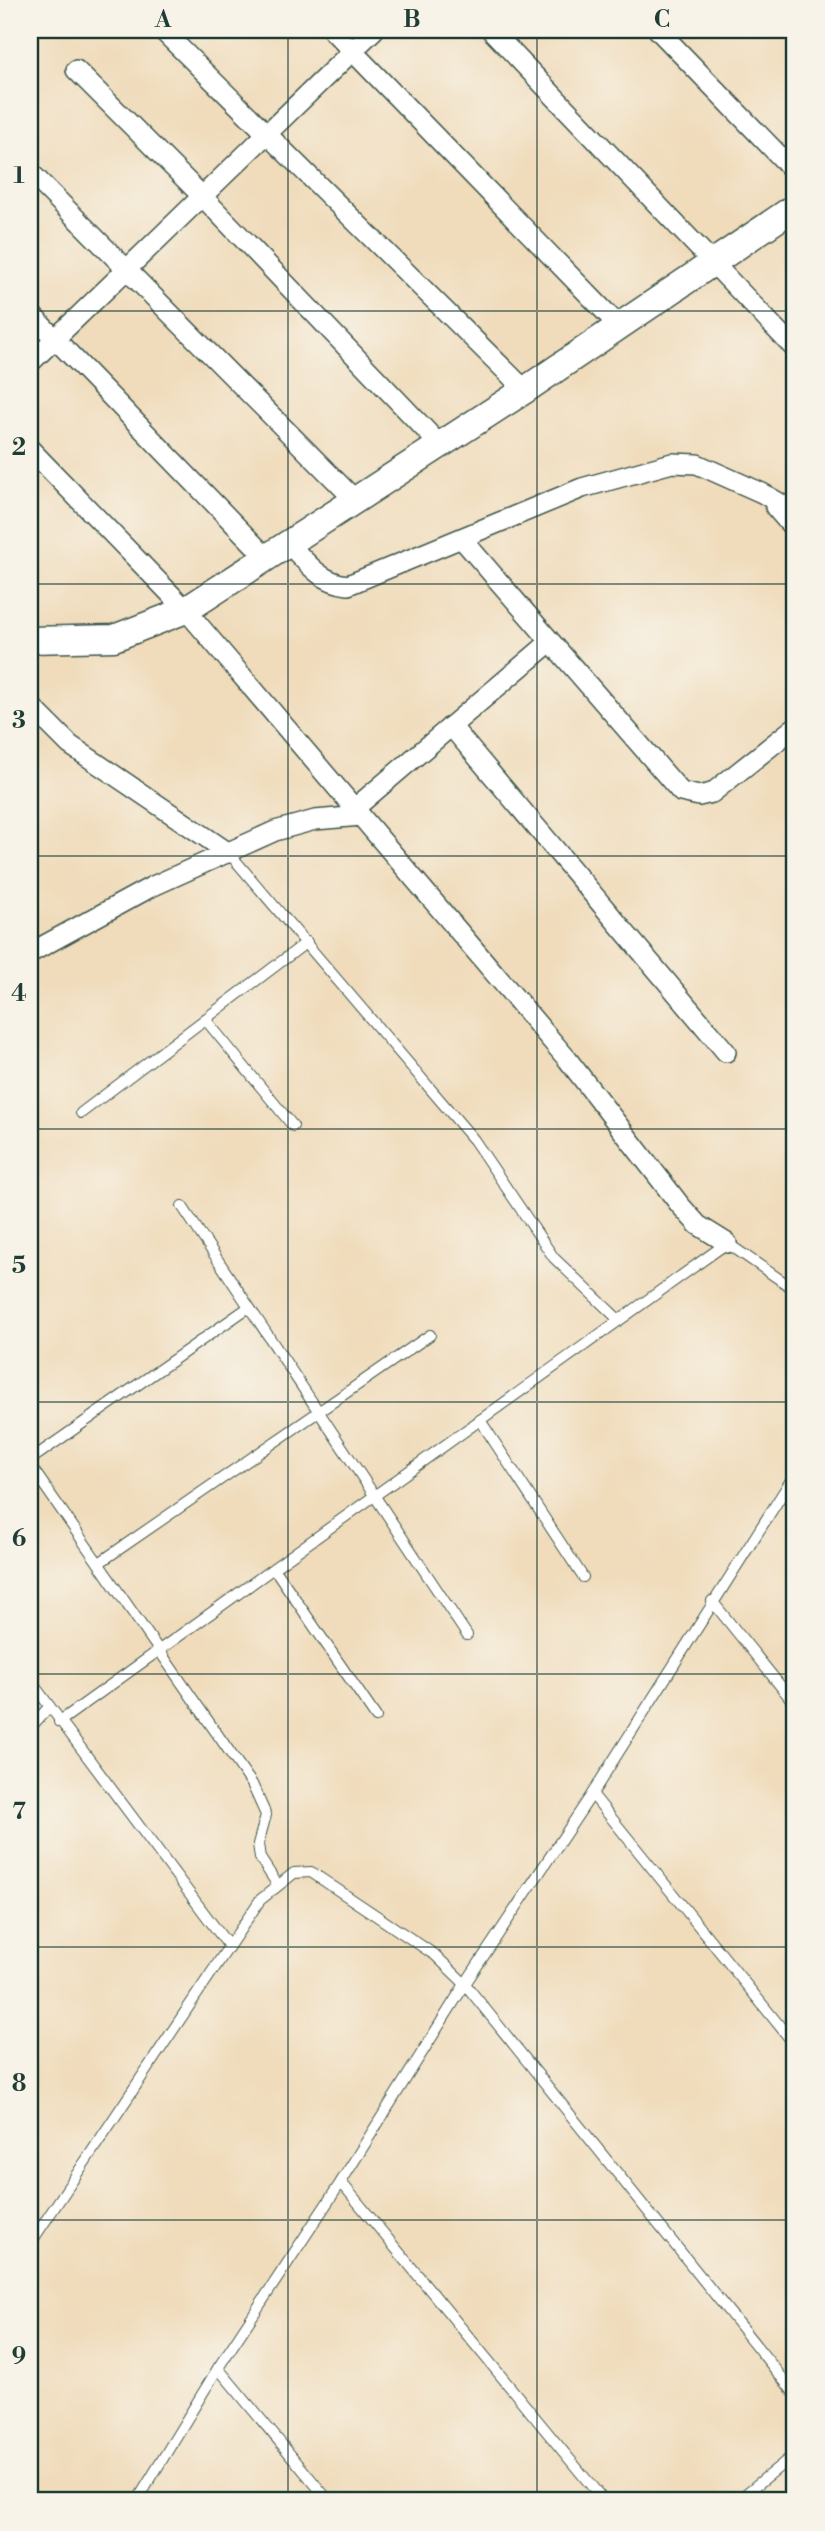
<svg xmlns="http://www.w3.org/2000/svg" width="825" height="2531" viewBox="0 0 825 2531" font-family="'Libre Bodoni',serif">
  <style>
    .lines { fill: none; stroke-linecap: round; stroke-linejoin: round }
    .lane-casing { stroke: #3e5548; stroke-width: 12 }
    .street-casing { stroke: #3e5548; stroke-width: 22 }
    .secondary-casing { stroke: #3e5548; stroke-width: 29 }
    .lane { stroke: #fff; stroke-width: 10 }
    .street { stroke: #fff; stroke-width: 19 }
    .secondary { stroke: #fff; stroke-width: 26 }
    .grid { fill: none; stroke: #1f3d34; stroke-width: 2; stroke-opacity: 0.55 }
    .neatline { fill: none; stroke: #1f3d34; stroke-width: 2.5 }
    .grid-label { font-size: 23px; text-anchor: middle; font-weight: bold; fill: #1f3d34 }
  </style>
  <rect width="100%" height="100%" fill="#f7f3e8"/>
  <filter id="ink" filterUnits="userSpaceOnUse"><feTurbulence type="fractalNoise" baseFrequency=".0143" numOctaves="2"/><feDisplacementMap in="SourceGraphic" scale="14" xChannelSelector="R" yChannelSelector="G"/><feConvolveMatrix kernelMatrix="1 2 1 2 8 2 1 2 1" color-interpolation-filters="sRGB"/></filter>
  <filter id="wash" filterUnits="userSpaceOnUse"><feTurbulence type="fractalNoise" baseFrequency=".00686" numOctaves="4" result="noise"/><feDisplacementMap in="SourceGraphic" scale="28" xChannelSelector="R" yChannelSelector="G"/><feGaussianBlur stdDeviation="1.57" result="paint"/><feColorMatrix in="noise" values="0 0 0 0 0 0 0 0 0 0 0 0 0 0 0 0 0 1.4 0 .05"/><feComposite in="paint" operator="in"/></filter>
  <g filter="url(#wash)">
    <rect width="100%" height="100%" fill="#f0dcbb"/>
  </g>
  <g filter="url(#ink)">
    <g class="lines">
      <g class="lane-casing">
        <g id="lane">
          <polyline points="229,853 474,1140 554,1258 619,1320"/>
          <polyline points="205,1019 293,1126"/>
          <polyline points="81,1113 307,942"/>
          <polyline points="182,1206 467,1635"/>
          <polyline points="480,1420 583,1577"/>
          <polyline points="30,1460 249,1307"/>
          <polyline points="30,1465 252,1784 266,1815 258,1844 260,1858 277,1884"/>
          <polyline points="99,1563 430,1335"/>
          <polyline points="274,1568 376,1717"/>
          <polyline points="712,1601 795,1704"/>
          <polyline points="30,1680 228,1945"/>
          <polyline points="59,1722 727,1243 795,1290"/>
          <polyline points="30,1728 48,1708"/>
          <polyline points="592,1794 795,2045"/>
          <polyline points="341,2182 604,2501"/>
          <polyline points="30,2244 260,1900 294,1873 311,1872 435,1955 465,1984 795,2394"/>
          <polyline points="218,2368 329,2501"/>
          <polyline points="137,2501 218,2368 341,2182 465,1984 592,1794 795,1474"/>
          <polyline points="737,2501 795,2454"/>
        </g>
      </g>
      <g class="street-casing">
        <g id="street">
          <polyline points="162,30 525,390"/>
          <polyline points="332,30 619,326"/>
          <polyline points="491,30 795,349"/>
          <polyline points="658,30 795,172"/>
          <polyline points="76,70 202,196 440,445"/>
          <polyline points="30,172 355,500"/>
          <polyline points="30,313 267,558"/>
          <polyline points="30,363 374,30"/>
          <polyline points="30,449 186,610 568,1060 680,1205 698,1225 727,1243"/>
          <polyline points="775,507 795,530"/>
          <polyline points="462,539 681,792 699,796 712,793 795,727"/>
          <path d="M288,543C307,563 320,582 348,585L582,488L672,463L697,464L762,493L795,512"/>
          <polyline points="30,705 70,745 229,853"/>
          <polyline points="451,726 726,1052"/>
          <polyline points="355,808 550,642"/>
          <polyline points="30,953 151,887 275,831 315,820 361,816"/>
        </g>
      </g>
      <g class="secondary-casing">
        <polyline id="secondary" points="30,640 114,638 186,610 525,390 795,207"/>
      </g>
      <use href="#lane" class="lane"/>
      <use href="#street" class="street"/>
      <use href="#secondary" class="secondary"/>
    </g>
  </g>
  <path class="grid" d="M288,30V2501M537,30V2501M30,311H795M30,584H795M30,856H795M30,1129H795M30,1402H795M30,1674H795M30,1947H795M30,2220H795"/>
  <rect width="825" height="2531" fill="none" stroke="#f7f3e8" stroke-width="77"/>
  <rect x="38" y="38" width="748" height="2454" class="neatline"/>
  <g class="grid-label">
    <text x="163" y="27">A</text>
    <text x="412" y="27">B</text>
    <text x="662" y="27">C</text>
    <text x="19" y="183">1</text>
    <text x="19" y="455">2</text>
    <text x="19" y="728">3</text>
    <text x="19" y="1001">4</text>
    <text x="19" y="1273">5</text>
    <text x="19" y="1546">6</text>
    <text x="19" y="1819">7</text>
    <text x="19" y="2091">8</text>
    <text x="19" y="2364">9</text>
  </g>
</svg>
